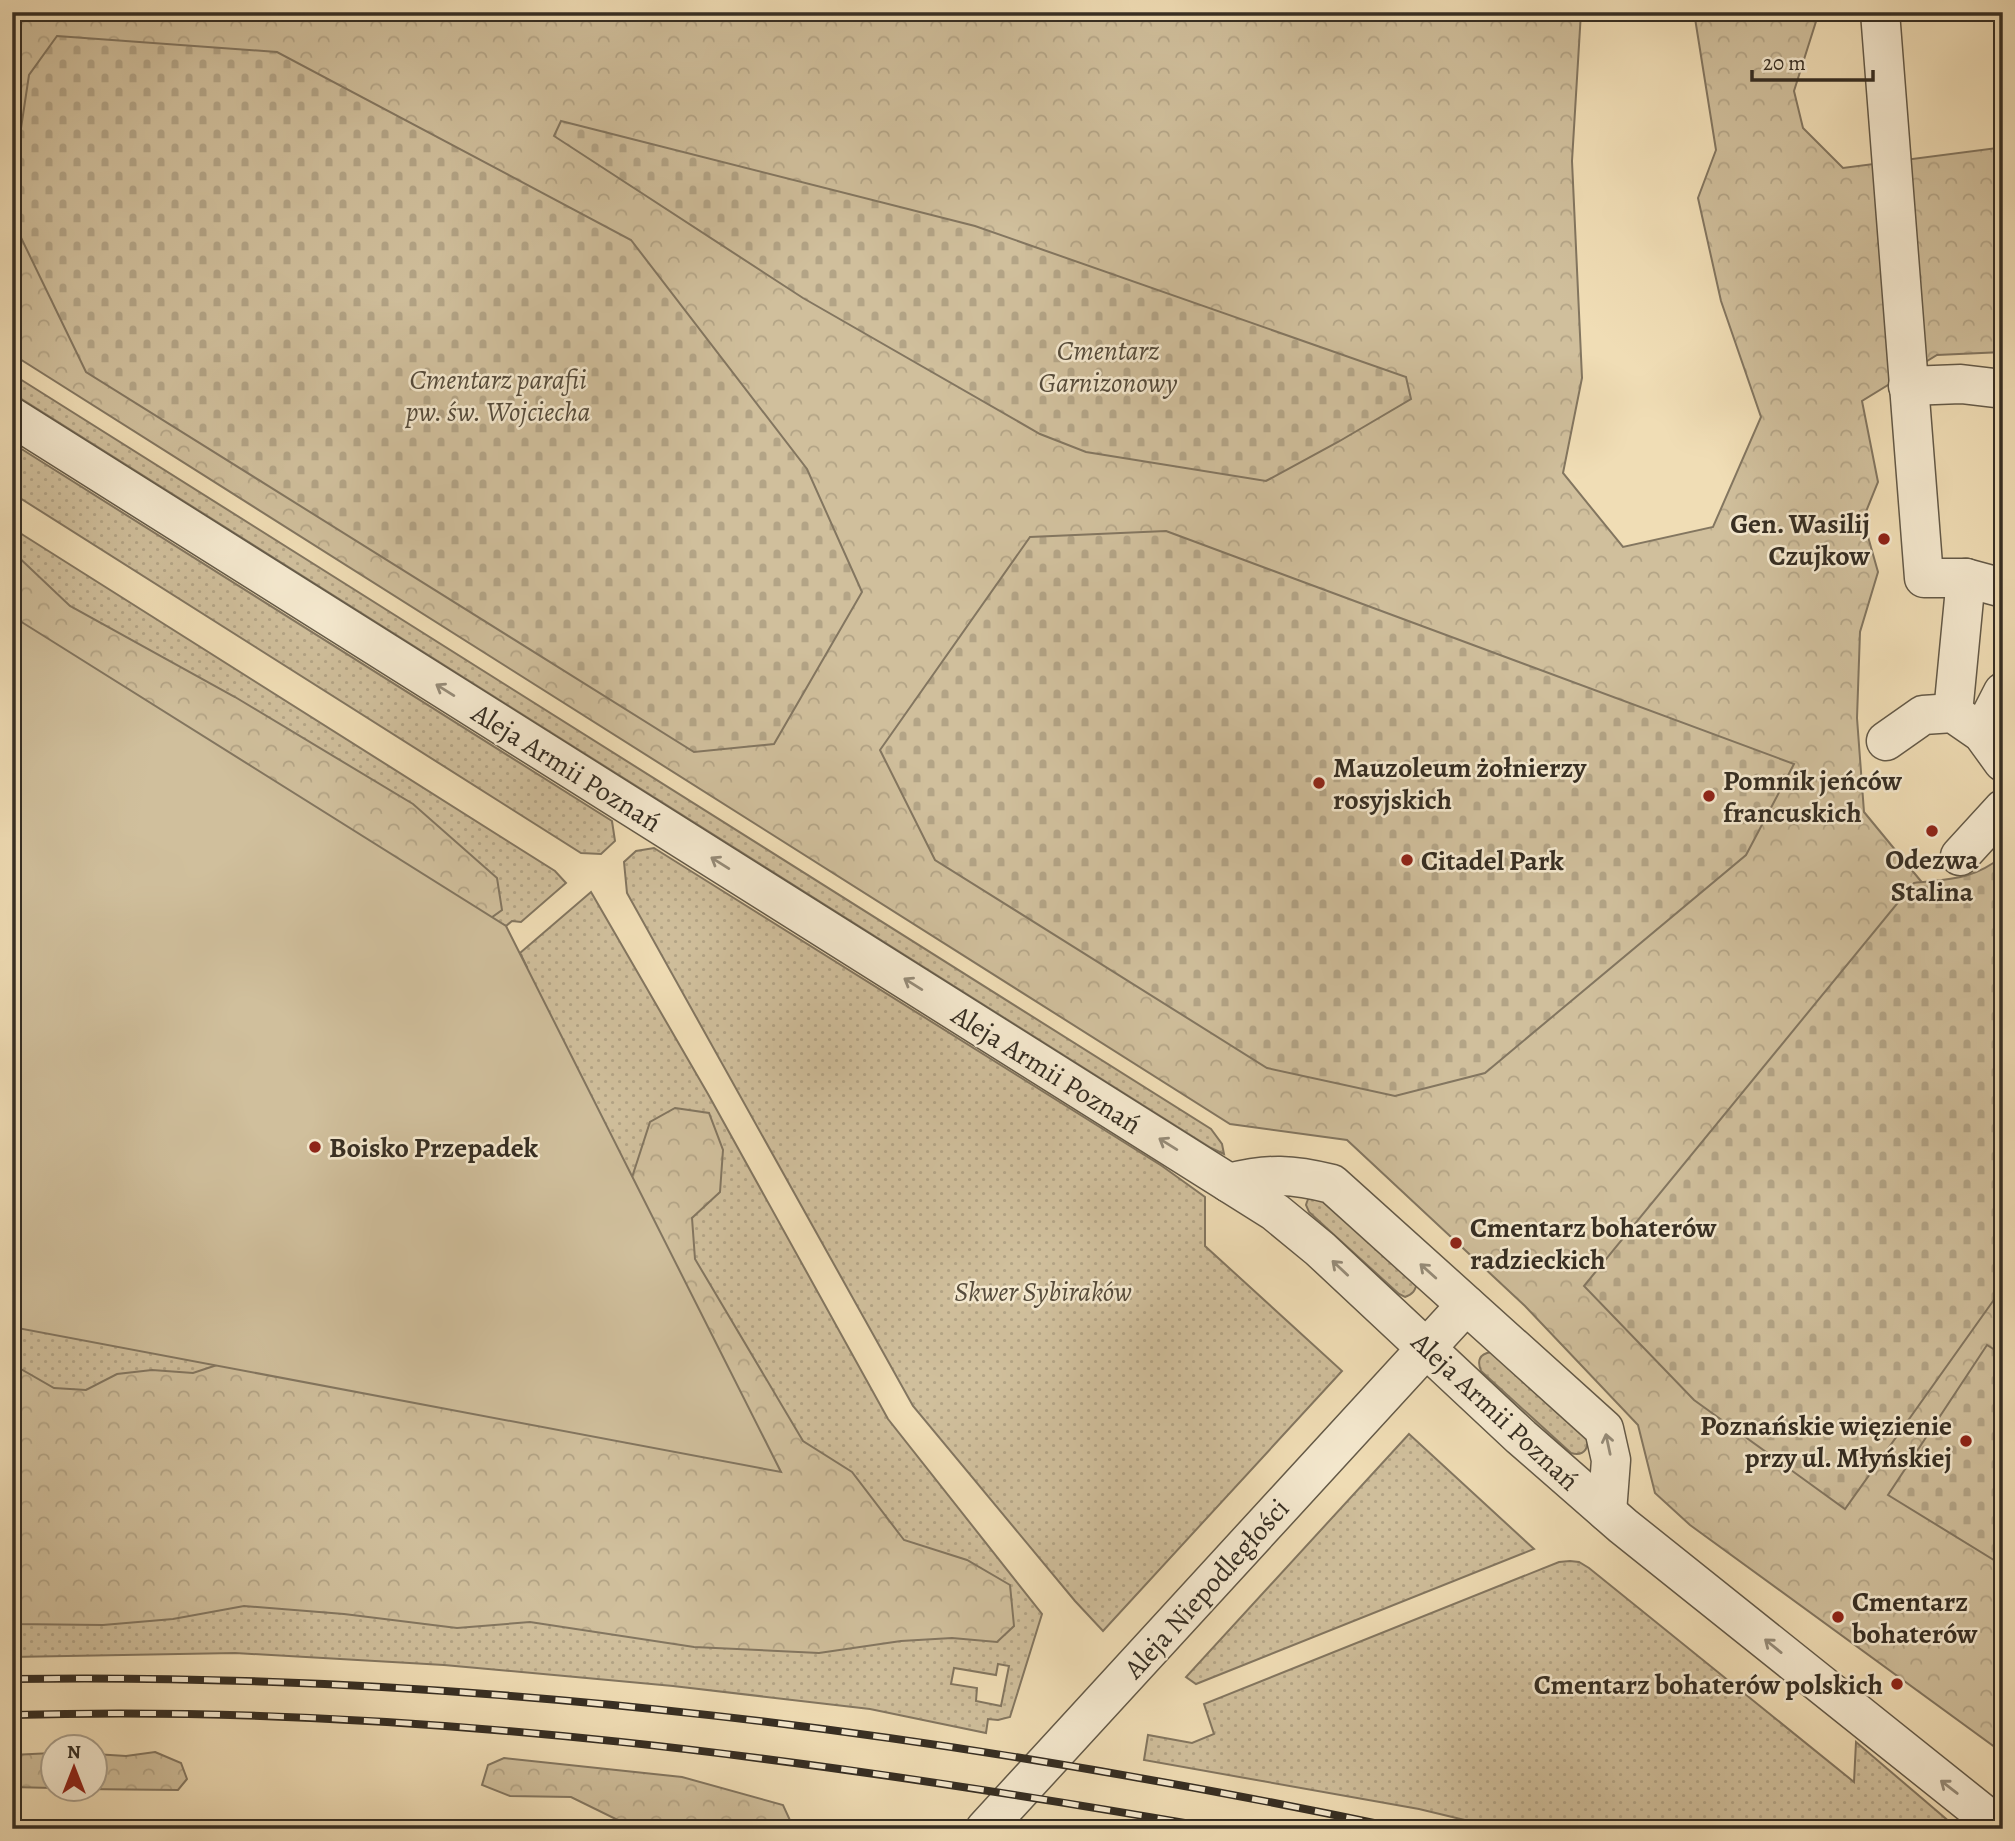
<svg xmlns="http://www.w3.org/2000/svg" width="2015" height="1841" viewBox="0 0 2015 1841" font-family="Alegreya,serif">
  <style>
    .grass { fill: url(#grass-dots); stroke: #837660; stroke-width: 2; fill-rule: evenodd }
    .forest { fill: url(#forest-crowns); stroke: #837660; stroke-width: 2 }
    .cemetery { fill: url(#cemetery-stones); stroke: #837660; stroke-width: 2 }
    .garden { fill: #d0bf9c; stroke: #837660; stroke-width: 2 }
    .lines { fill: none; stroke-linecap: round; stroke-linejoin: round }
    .minor-casing { stroke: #645a48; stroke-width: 41 }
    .minor { stroke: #f5e9cf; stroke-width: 38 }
    .rail-casing { stroke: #362e23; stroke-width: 8 }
    .rail { stroke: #f5e9cf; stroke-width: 5; stroke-dasharray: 16; stroke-linecap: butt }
    .oneway { stroke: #968c79 }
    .poi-dot { fill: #8f2418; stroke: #f5e9cf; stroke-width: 2.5 }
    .labels { text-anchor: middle; stroke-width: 5; stroke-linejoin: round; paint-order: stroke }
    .park-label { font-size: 28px; font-style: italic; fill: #554b3b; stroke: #f5e9cf }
    .poi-label { font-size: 28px; font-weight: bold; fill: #362e23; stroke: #f5e9cf; text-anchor: start }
    .street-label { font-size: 28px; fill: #362e23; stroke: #f5e9cf }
  </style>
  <defs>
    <pattern id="grass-dots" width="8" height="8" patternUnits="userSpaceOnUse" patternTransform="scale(1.75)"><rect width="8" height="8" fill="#d0bf9c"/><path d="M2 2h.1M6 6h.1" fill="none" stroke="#b3a486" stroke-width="1.8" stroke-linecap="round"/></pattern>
    <pattern id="forest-crowns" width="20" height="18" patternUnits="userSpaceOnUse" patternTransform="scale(1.75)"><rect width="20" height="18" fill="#d0bf9c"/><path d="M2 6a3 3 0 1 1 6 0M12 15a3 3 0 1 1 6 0" fill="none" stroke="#b3a486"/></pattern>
    <pattern id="cemetery-stones" width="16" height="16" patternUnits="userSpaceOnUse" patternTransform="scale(1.75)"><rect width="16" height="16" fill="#d0bf9c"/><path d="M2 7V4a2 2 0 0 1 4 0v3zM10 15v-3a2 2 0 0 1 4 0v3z" fill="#b3a486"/></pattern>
  </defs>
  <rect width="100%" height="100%" fill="#f0ddb5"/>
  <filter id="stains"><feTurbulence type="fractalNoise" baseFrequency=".00286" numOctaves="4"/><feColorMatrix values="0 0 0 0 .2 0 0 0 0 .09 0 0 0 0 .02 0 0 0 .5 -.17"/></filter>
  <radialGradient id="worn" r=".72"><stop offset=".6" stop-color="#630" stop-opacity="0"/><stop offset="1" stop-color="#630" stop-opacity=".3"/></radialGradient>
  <g class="grass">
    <polygon points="12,374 1211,1129 1222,1144 1224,1154 1211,1148 12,393"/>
    <polygon points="12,443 612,821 615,841 601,854 581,853 12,493"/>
    <polygon points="12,528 555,871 566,883 521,922 512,921 506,926 12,713"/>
    <polygon points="654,848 1162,1166 1205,1197 1205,1246 1342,1371 1103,1631 1075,1601 913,1406 627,893 624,862 636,851"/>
    <path d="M591,892L708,1094L888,1419L1042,1614L1010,1717L998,1720L988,1719L986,1733L870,1709L673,1686L444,1665L235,1653L12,1657V1256L527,967L520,953ZM998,1664L1009,1666L1001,1706L976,1701L977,1688L951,1684L954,1668L996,1675Z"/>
    <path d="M1319,1193L1417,1283C1415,1291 1413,1294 1405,1297L1399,1294L1309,1212L1306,1205C1308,1197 1311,1194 1319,1193Z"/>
    <path d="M1491,1352L1585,1435C1591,1446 1585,1457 1571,1453L1481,1371C1477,1361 1479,1354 1491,1352Z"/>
    <polygon points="1409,1434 1534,1549 1196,1684 1186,1677"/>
    <polygon points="1570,1561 1579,1562 1589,1568 1854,1782 1856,1742 1958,1829 1502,1829 1419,1809 1144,1760 1148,1735 1192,1743 1214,1734 1204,1704 1559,1562"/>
  </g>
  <g class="forest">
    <polygon points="12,12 1581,12 1572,161 1582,378 1563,473 1623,547 1713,527 1761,417 1721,301 1698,198 1716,150 1694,12 1819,12 1794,91 1803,128 1843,168 1997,148 2003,152 2003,352 1937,355 1862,401 1878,482 1863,519 1878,572 1860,632 1857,718 1864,812 1929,891 2003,906 2003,1753 1690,1525 1655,1493 1638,1425 1525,1306 1347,1140 1230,1124 12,354"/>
    <polygon points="12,551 70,606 235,697 413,804 497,878 502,910 474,930 12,693"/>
    <polygon points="675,1108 709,1113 723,1150 720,1192 692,1218 695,1259 803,1441 852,1472 904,1540 967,1560 1010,1585 1014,1626 997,1642 952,1638 901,1641 819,1653 694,1647 530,1622 457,1628 344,1614 244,1606 173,1619 103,1625 12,1624 12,1364 54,1388 86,1390 117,1374 152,1370 193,1373 217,1365 624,1202 650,1122"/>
    <polygon points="155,1752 181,1763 187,1779 178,1790 81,1789 94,1788 95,1754 126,1756"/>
    <polygon points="52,1753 52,1788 12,1787 12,1755"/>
    <polygon points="504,1758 682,1777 783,1805 794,1829 636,1829 571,1797 510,1796 482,1785 488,1765"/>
  </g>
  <g class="cemetery">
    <polygon points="57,36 277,52 631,240 807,469 862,592 774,744 694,752 86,372 12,219 12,188 29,75"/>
    <polygon points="561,121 975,226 1406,377 1411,399 1338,442 1266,481 1086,452 1040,434 803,298 554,136"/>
    <polygon points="1166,531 1794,764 1746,855 1485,1073 1395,1096 1267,1068 935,860 880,750 1030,537"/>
    <path d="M2003,856V1287L1845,1509L1694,1400L1584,1286L1914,883C1950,879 1973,880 2003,856Z"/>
    <polygon points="1987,1345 2003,1355 2002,1565 1888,1495"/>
  </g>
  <polygon class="garden" points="12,616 506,926 781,1472 12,1327"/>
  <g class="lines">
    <g class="minor-casing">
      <g id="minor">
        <polyline points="1880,12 1924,578 1966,578 2003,588"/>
        <polyline points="1908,386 1961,384 2003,389"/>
        <polyline points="12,417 1275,1212 1320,1249 1521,1437 1623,1526 2002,1829"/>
        <polyline points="1953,713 1966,578"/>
        <polyline points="1982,733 2003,692"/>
        <polyline points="1886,741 1923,715 1953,713 1982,733 2003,762"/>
        <polyline points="1960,856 2003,809"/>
        <path d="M1229,1183C1269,1173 1292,1174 1332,1184L1604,1429L1611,1460L1607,1512"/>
        <polyline points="985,1829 1466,1305"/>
      </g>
    </g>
    <use href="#minor" class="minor"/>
    <g class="rail-casing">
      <g id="rail">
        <path d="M12,1679C480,1672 946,1733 1403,1829"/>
        <path d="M12,1715C418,1703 821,1760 1220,1829"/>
      </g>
    </g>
    <use href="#rail" class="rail"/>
  </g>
  <defs><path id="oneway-shaft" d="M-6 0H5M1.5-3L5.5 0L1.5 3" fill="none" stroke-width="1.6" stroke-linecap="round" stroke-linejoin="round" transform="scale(1.75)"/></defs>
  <g class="oneway">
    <use href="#oneway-shaft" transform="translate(445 690) rotate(-148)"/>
    <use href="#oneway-shaft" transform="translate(720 863) rotate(-148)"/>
    <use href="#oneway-shaft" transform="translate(913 984) rotate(-148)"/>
    <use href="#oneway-shaft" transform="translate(1168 1144) rotate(-148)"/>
    <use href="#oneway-shaft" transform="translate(1340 1268) rotate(-137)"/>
    <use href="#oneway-shaft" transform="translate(1428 1271) rotate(-138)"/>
    <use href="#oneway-shaft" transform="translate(1608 1444) rotate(-102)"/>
    <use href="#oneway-shaft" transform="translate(1773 1646) rotate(-141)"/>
    <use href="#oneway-shaft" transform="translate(1949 1787) rotate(-142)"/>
  </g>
  <g class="poi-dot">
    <circle cx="1884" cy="539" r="7"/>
    <circle cx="1319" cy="783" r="7"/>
    <circle cx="1709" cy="796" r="7"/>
    <circle cx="1932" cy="831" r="7"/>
    <circle cx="1407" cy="860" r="7"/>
    <circle cx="315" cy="1147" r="7"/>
    <circle cx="1456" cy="1243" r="7"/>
    <circle cx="1966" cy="1441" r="7"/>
    <circle cx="1838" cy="1617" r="7"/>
    <circle cx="1897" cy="1684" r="7"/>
  </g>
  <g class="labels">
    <g class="park-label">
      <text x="1108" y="360">Cmentarz<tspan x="1108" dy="32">Garnizonowy</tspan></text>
      <text x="498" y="389">Cmentarz parafii<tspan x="498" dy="32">pw. św. Wojciecha</tspan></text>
      <text x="1043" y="1301">Skwer Sybiraków</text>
    </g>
    <g class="poi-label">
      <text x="1870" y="533" text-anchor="end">Gen. Wasilij<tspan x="1870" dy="32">Czujkow</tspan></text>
      <text x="1333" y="777">Mauzoleum żołnierzy<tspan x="1333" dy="32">rosyjskich</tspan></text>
      <text x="1723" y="790">Pomnik jeńców<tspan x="1723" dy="32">francuskich</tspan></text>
      <text x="1932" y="869" text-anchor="middle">Odezwa<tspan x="1932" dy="32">Stalina</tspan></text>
      <text x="1421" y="870">Citadel Park</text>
      <text x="329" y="1157">Boisko Przepadek</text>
      <text x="1470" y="1237">Cmentarz bohaterów<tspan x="1470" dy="32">radzieckich</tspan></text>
      <text x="1952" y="1435" text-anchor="end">Poznańskie więzienie<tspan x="1952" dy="32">przy ul. Młyńskiej</tspan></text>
      <text x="1852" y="1611">Cmentarz<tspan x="1852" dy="32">bohaterów</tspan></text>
      <text x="1883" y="1694" text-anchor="end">Cmentarz bohaterów polskich</text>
    </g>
    <g class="street-label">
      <text transform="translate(567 767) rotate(32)" y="10">Aleja Armii Poznań</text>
      <text transform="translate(1047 1069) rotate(32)" y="10">Aleja Armii Poznań</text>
      <text transform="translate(1496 1411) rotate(43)" y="10">Aleja Armii Poznań</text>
      <text transform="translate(1206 1588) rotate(-48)" y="10">Aleja Niepodległości</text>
    </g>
  </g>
  <rect width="2015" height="1841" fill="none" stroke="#f0ddb5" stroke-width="42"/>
  <rect x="14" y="14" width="1987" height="1813" fill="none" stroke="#362e23" stroke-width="3.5"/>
  <rect x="21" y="21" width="1973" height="1799" fill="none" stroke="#362e23" stroke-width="2"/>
  <g transform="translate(74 1768)"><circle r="33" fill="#f5e9cf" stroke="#a99e8a" stroke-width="2"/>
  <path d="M0-5L12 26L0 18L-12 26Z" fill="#8f2418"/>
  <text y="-10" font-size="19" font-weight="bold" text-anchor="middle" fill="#362e23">N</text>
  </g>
  <path d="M1752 70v10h121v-10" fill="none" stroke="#362e23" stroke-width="3.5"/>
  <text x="1763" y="70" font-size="21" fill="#362e23" stroke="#f5e9cf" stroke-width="5" paint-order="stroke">20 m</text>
  <rect width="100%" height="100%" filter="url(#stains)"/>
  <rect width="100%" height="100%" fill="url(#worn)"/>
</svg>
